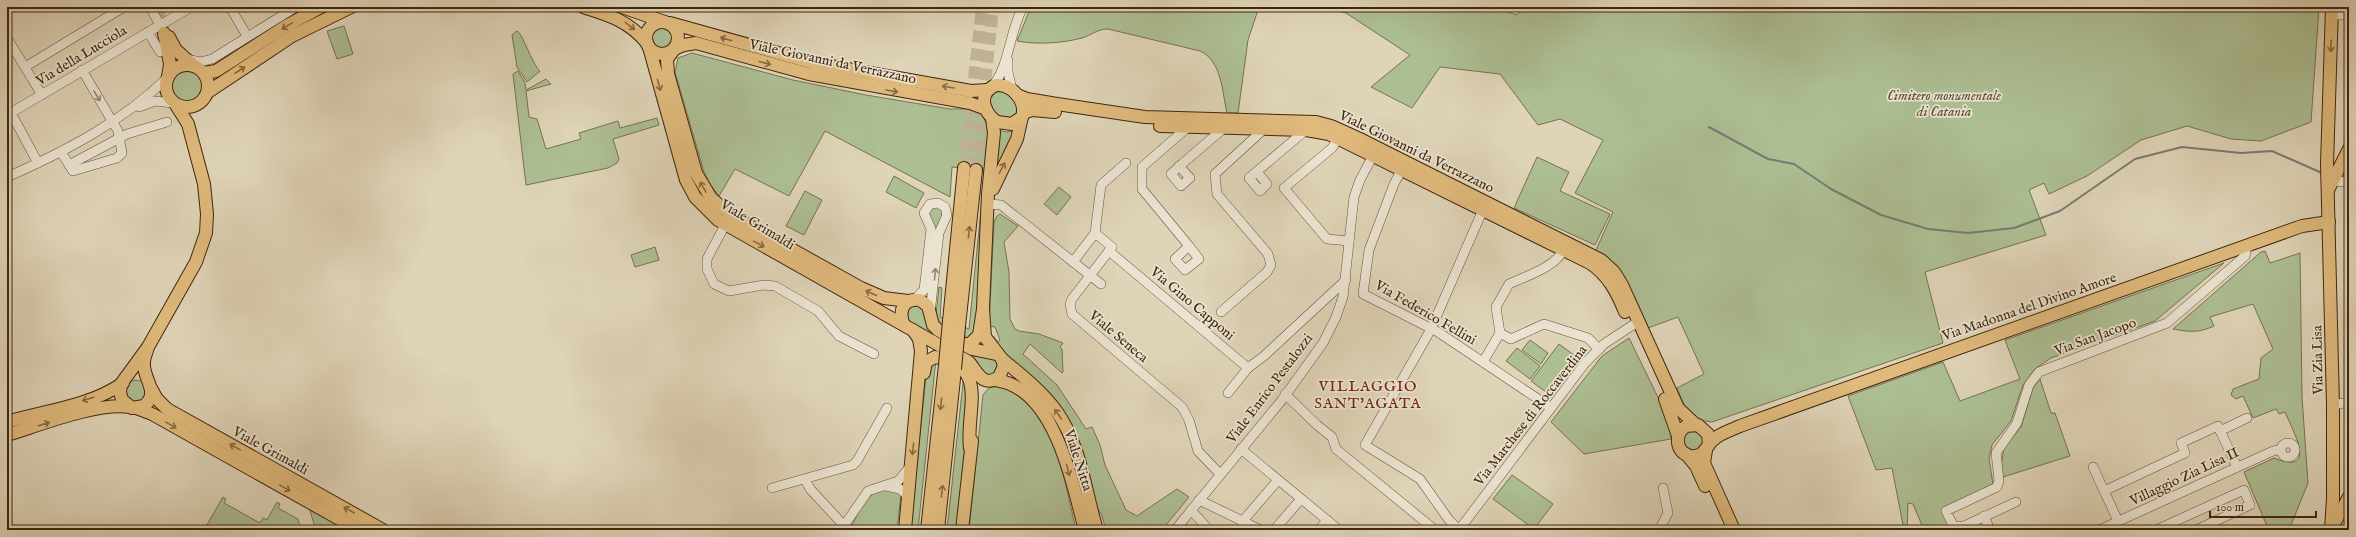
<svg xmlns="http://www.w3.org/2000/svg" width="2356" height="537" viewBox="0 0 2356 537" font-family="'IM FELL English',serif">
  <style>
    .green { fill: #adbe93; stroke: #767250 }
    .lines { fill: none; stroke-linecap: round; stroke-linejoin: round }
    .stream { stroke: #757c74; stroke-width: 2 }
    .major-tunnel { stroke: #bfb196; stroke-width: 12; stroke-dasharray: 12 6; stroke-linecap: butt }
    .minor-casing { stroke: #685237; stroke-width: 10 }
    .major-casing { stroke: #40260c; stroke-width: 14 }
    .minor { stroke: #eae3d1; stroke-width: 9 }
    .major { stroke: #e0ba7c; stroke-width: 12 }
    .major-bridge-casing { stroke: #40260c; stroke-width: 14; stroke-linecap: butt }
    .major-bridge { stroke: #e0ba7c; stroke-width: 12 }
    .oneway { stroke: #88693e }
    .oneway2 { stroke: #95846e }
    .labels { text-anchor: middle; stroke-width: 3.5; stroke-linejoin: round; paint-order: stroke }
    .street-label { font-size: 14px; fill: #40260c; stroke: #eae3d1 }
    .park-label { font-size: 14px; font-style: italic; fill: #5b4c2e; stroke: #eae3d1 }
    .neighbourhood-label { font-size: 15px; letter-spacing: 1px; fill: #7a1f14; stroke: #eae3d1 }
  </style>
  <rect width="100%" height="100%" fill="#dfd4b8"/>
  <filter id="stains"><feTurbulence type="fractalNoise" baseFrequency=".005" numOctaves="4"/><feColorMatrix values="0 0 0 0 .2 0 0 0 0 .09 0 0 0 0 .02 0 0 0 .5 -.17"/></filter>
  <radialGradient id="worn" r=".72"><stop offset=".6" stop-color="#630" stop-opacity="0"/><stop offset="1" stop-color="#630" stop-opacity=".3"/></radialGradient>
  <g class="green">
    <path d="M1031,7H1259L1248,40L1238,113H1227C1222,92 1222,61 1200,51L1108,29C1097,29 1092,35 1082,38C1063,43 1037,45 1017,41Z"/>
    <path d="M1321,7H1491L1517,15L1523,7H2319L2311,122L2261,141L2231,139L2187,126L2141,140L2087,176L2049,194L2044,183L2029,190L2046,235L1925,272L1943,343L1712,422C1689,420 1685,408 1677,388L1704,374L1678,317L1648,328C1633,296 1626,271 1596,250L1613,212L1575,193L1603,140L1560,119L1538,125L1500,74L1440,67L1412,108L1371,87L1410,55L1346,13Z"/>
    <polygon points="344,26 353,54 337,59 327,31"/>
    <circle cx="663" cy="38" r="11"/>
    <path d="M517,31C522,32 532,64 540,71L527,82L517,67L512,35Z"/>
    <polygon points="692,53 793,80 866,95 950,109 973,109 982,114 991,134 976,330 967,338 940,325 936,314 939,287 942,288 940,317 969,329 985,170 952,167 950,197 825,131 789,196 735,169 719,196 710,184 704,172 675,72 678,58"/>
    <circle cx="187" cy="86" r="17"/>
    <polygon points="518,71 525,83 526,90 546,79 551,84 526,91 529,117 537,119 546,149 581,139 579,133 618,121 620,128 657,118 659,125 613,139 619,159 617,163 608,168 526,185 513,74"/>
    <path d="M998,89L1004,90C1013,99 1021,105 1015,118L997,116L988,101L989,98Z"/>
    <polygon points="999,130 1006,132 1016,130 996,172"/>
    <polygon points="1537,157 1569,172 1560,191 1610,214 1595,245 1514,208"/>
    <polygon points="894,176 924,193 916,208 886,192"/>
    <polygon points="1059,187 1071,197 1057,215 1044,204"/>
    <polygon points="805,191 822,200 804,235 786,226"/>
    <polygon points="936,206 943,211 936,240 929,218 928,210"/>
    <polygon points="1000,214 1018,226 1004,242 1009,272 1010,319 1015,329 1019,331 1039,334 1063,343 1060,347 1062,349 1063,372 1062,373 1030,344 1023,354 1057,385 1086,429 1092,427 1100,445 1105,465 1126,510 1137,516 1177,489 1189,497 1162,530 1106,530 1102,516 1096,506 1079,444 991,336 993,336 998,342 1000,340 995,327 989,326 994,222 997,216"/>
    <polygon points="655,247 659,260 635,267 631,255"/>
    <path d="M2265,251L2270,263L2300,253L2302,397L2308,483L2289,530L2280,526L2278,530H2273L2267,526L2244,472L2274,458C2319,476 2293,431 2285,412L2279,414L2276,409L2253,418L2243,396L2236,399L2231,395L2233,389L2259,379L2261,358L2273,349L2253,304L2210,317L2214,326C2199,333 2189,332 2173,329L2261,252Z"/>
    <polygon points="2224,263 2155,321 2051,358 2035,369 2023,385 2011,421 1992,445 1989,459 1993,484 1943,508 1953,530 1924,530 1913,504 1908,503 1907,530 1904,530 1892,468 1876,470 1848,396 1943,362 1960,401 2020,379 2005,340"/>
    <polygon points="916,304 923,308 927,321 997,359 999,370 990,377 909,323 905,311"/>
    <polygon points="1629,338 1670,422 1671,439 1584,454 1551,422 1602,356"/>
    <polygon points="1530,340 1548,353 1541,364 1522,350"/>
    <polygon points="1559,344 1578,358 1550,395 1531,381"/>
    <polygon points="1517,348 1540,366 1530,379 1506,361"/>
    <polygon points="936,359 918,530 910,530 927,367"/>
    <polygon points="964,374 971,391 956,530 947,530"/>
    <polygon points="2040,379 2051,413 2055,413 2070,456 2003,477 2001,466 2004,448 2021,427 2033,388"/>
    <circle cx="136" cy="391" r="11"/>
    <path d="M998,386C1054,402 1065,484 1076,530H969L983,395L989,388Z"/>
    <polygon points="1690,427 1705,434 1702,450 1686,451 1681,436"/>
    <polygon points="1512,475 1553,504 1534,529 1493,499"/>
    <path d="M880,490L898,491L901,494L897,530H855L852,525C860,510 864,497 880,490Z"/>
    <polygon points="223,497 226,499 224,503 260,523 263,518 267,520 277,502 280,504 278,508 298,519 301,530 204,530"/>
    <polygon points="311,509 345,528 344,530 316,530 310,511"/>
  </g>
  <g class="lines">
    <polyline class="stream" points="1709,127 1768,159 1794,164 1831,189 1881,215 1928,229 1968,233 2014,228 2060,211 2135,159 2182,147 2241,153 2272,151 2322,173"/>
    <g class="major-tunnel">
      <polyline points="157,7 163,29"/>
      <polyline points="964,168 982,7"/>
      <polyline points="976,170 993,7"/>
    </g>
    <g class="minor-casing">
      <g id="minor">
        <polyline points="150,7 160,25"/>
        <polyline points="230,7 247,36"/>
        <polyline points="2332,15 2349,15"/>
        <polyline points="148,32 160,52"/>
        <polyline points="7,38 42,95"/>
        <polyline points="186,59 200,62 212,59 296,7"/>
        <polyline points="1008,60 1008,72 1012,90"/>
        <polyline points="25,67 124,7"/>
        <path d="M992,87C1010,65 1009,32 1023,7"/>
        <polyline points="139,107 155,101 173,103"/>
        <polyline points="11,113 38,163"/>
        <polyline points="7,115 191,7"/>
        <polyline points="1188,127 1142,167 1142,189 1189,246 1175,259 1185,270 1199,259 1189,246"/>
        <polyline points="1338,138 1332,148 1284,188 1327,239 1349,241"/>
        <polyline points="61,152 73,171 117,158 122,153 118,131 82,70"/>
        <polyline points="69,165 127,134 167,122"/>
        <polyline points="1179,166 1190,178 1181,186 1171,174 1183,163 1224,128"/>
        <polyline points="1402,169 1394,184 1369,250 1363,294 1438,332 1550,407"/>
        <polyline points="1257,172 1267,184 1260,191 1249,178 1306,130"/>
        <path d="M7,177C64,152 122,122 167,78"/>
        <polyline points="2333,181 2349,182"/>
        <polyline points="989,204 1001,205 1101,284"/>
        <polyline points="725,225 707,259 707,269 714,284 729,291 764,285 775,286 818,311 839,336 874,354"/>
        <polyline points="1095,233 1101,185 1126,163"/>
        <polyline points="1109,251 1248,368"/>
        <polyline points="1073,262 1095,233 1112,247 1072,299 1070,304 1072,314 1182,407 1189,420 1198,451 1220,474"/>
        <polyline points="914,300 924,290 931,229 924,213 930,204 938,203 945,207 947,215 939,233 930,313"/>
        <polyline points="1221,312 1267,272 1271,265 1268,254 1217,194 1215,174 1264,129"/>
        <polyline points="1500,333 1511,339 1544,324 1588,338 1599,349"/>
        <path d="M1483,362L1500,333L1496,307L1509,284C1526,276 1556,267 1564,249"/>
        <polyline points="1228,393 1248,368 1264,356 1346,280"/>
        <polyline points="1285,394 1317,425 1332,437 1336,449 1435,530"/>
        <polyline points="2333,405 2349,402"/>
        <polyline points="2220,431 2247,418"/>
        <circle cx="2288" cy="450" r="7"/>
        <polyline points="1241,449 1339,530"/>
        <polyline points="2093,467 2118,521"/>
        <polyline points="805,480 811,490 848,530"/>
        <polyline points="886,486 900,489 908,496"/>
        <polyline points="772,488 853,465 857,461 887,408"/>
        <polyline points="2104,491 2185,453 2181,443 2218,426 2237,467"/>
        <polyline points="1199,500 1261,530"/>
        <polyline points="1191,510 1209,530"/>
        <polyline points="1984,516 1990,530"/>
        <polyline points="1242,522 1278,480"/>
        <polyline points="1964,526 1954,527 1946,511 1997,487 1999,481 1996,453 2017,423 2029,385 2039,372 2167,323 2245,256 2247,246"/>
        <polyline points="841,530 868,491 898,481 910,467"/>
        <polyline points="1175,530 1282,400 1323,343 1336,317 1343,297 1354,197 1360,180 1376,150"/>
        <polyline points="1274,530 1301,499"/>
        <polyline points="1319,530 1327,520"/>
        <polyline points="1459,530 1449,520 1420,479 1365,445 1431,329 1485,205"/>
        <polyline points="1459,530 1585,363 1604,344 1639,321"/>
        <polyline points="1659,530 1668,513 1663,488"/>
        <polyline points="1966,530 1964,526 2016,502"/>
        <polyline points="2099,530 2273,451 2281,449"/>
        <polyline points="2156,530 2244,490 2250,505 2196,530"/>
      </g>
    </g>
    <g class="major-casing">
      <g id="major">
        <path d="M583,7C609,15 629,21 647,43"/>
        <polyline points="622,7 665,22"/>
        <circle cx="662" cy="38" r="16"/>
        <polyline points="670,23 814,63 971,91 987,90"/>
        <polyline points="164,33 170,64 168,77"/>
        <polyline points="169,37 176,50 194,66"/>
        <path d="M649,47L686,180L695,197L718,220L969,362C978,373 983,388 999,377L1004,366L1002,359L985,337L983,309"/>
        <polyline points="674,49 684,45 696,43 809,74 970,103 986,109"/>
        <polyline points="673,51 667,59 668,74 696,173 711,198 732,216 861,288 884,298 908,301"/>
        <circle cx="187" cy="86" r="21"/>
        <polyline points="204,73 216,71 286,26 321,7"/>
        <path d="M996,85C1012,84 1027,101 1022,117L1012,124L997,122C983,112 977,93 996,85Z"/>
        <polyline points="208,92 292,36 351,7"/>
        <polyline points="1017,95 1027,99 1057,104 1145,117 1316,122 1331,126 1362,140 1601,260 1614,272 1622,285 1678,408 1695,424"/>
        <polyline points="1023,113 1032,110 1055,112"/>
        <path d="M1160,126L1306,130L1329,134L1590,263C1608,275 1617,292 1625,312"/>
        <polyline points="2329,188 2349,149"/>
        <polyline points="993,189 1017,139 1022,117"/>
        <polyline points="949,321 964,168"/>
        <path d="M904,325C898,311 903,298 920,300L928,306L933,325L938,330L972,349L996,354"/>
        <polyline points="959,326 976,170"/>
        <polyline points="964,345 971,343 979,335 983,309 988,194 994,133 992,118"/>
        <path d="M148,347C147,352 143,359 144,365C144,380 160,393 144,406L132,408L122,400L120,392L121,384L148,347L196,262L206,233L207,214L204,184L188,124L176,105"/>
        <path d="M1002,359C1021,375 1042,391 1057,412C1081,446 1085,491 1097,530"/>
        <path d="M924,373L926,362L935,357C991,365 965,412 970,448"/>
        <path d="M995,380C1055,387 1072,483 1085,530"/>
        <polyline points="151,388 157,399 167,409 383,530"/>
        <polyline points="1665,399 1678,436"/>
        <polyline points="136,408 152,414 359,530"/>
        <path d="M7,422C44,411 91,406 123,383"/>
        <path d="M7,435C40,425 97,402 130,407"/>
        <path d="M1709,445L1708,434L1698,425L1686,426C1672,435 1677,458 1695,456C1705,455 1706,446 1713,440C1720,433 1732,430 1740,426L2302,226L2329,222"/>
        <polyline points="1706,450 1704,463 1734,530"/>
        <polyline points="1686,454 1696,466 1705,486"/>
        <polyline points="2332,527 2349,497"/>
        <polyline points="905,530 921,351 919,339 913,330"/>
        <polyline points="927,530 945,365"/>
        <polyline points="938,530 955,369"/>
        <polyline points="962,530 972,441"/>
        <polyline points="2331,530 2333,499 2333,405 2327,164 2332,7"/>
      </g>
    </g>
    <use href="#minor" class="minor"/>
    <use href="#major" class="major"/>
    <g class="major-bridge-casing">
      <g id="major-bridge">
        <polyline points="945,365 949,321"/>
        <polyline points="955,369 959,326"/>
      </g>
    </g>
    <use href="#major-bridge" class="major-bridge"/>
  </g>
  <defs><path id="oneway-shaft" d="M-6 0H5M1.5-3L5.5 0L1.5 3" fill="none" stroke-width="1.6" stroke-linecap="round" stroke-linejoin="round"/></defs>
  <g class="oneway">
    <use href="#oneway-shaft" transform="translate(287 26) rotate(149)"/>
    <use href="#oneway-shaft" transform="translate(630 26) rotate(38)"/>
    <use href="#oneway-shaft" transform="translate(726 39) rotate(-164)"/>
    <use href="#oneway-shaft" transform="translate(2331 46) rotate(92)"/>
    <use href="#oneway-shaft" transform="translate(765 63) rotate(15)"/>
    <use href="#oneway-shaft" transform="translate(240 70) rotate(-33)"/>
    <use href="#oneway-shaft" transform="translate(659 85) rotate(75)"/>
    <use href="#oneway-shaft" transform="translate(948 87) rotate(-171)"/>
    <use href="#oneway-shaft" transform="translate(892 91) rotate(10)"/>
    <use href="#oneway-shaft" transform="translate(1002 168) rotate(-63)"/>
    <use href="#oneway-shaft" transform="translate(703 187) rotate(-120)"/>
    <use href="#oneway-shaft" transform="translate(969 232) rotate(-84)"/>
    <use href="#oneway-shaft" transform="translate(759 244) rotate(29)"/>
    <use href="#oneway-shaft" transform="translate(871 293) rotate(-156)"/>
    <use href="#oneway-shaft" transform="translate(88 399) rotate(163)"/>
    <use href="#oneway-shaft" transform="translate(941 404) rotate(96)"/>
    <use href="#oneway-shaft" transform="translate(1058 414) rotate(-124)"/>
    <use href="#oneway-shaft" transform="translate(44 424) rotate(-16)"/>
    <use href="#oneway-shaft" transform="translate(171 425) rotate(29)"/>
    <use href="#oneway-shaft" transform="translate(235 447) rotate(-151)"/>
    <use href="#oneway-shaft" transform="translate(913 449) rotate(96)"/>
    <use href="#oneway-shaft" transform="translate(1068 470) rotate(75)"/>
    <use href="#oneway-shaft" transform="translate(285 488) rotate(29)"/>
    <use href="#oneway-shaft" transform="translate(942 491) rotate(-84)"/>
    <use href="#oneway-shaft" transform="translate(349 510) rotate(-151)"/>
  </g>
  <g class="oneway2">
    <use href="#oneway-shaft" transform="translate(97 96) rotate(59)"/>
    <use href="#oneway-shaft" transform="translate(935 274) rotate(-85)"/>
  </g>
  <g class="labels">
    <g class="street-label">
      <text transform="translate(81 55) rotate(-31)" y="5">Via della Lucciola</text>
      <text transform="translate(833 61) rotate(12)" y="5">Viale Giovanni da Verrazzano</text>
      <text transform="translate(1417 151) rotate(26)" y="5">Viale Giovanni da Verrazzano</text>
      <text transform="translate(758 224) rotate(31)" y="5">Viale Grimaldi</text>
      <text transform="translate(1193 303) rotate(40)" y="5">Via Gino Capponi</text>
      <text transform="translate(2029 306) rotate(-19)" y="5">Via Madonna del Divino Amore</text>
      <text transform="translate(1426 312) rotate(30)" y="5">Via Federico Fellini</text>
      <text transform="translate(1119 336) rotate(40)" y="5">Viale Seneca</text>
      <text transform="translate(2095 336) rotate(-20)" y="5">Via San Jacopo</text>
      <text transform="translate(2317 360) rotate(-91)" y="5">Via Zia Lisa</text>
      <text transform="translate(1269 388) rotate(-53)" y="5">Viale Enrico Pestalozzi</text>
      <text transform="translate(1530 415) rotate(-52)" y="5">Via Marchese di Roccaverdina</text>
      <text transform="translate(271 450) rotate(29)" y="5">Viale Grimaldi</text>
      <text transform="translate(1079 460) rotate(72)" y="5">Viale Nitta</text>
      <text transform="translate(2184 476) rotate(-25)" y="5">Villaggio Zia Lisa II</text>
    </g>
    <g class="park-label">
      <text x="1944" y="100">Cimitero monumentale<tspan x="1944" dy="16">di Catania</tspan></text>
    </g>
    <g class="neighbourhood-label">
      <text x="1368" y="391">VILLAGGIO<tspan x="1368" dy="17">SANT'AGATA</tspan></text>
    </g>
  </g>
  <rect width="2356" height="537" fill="none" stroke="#dfd4b8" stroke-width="24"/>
  <rect x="8" y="8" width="2340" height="521" fill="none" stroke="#40260c" stroke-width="2"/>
  <rect x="12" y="12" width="2332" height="513" fill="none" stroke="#40260c"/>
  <path d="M2210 511v6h106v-6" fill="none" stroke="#40260c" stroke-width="2"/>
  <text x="2216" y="511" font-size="12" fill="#40260c" stroke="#eae3d1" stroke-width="3" paint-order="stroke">100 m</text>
  <rect width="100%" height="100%" filter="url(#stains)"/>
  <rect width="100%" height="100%" fill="url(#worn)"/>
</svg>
